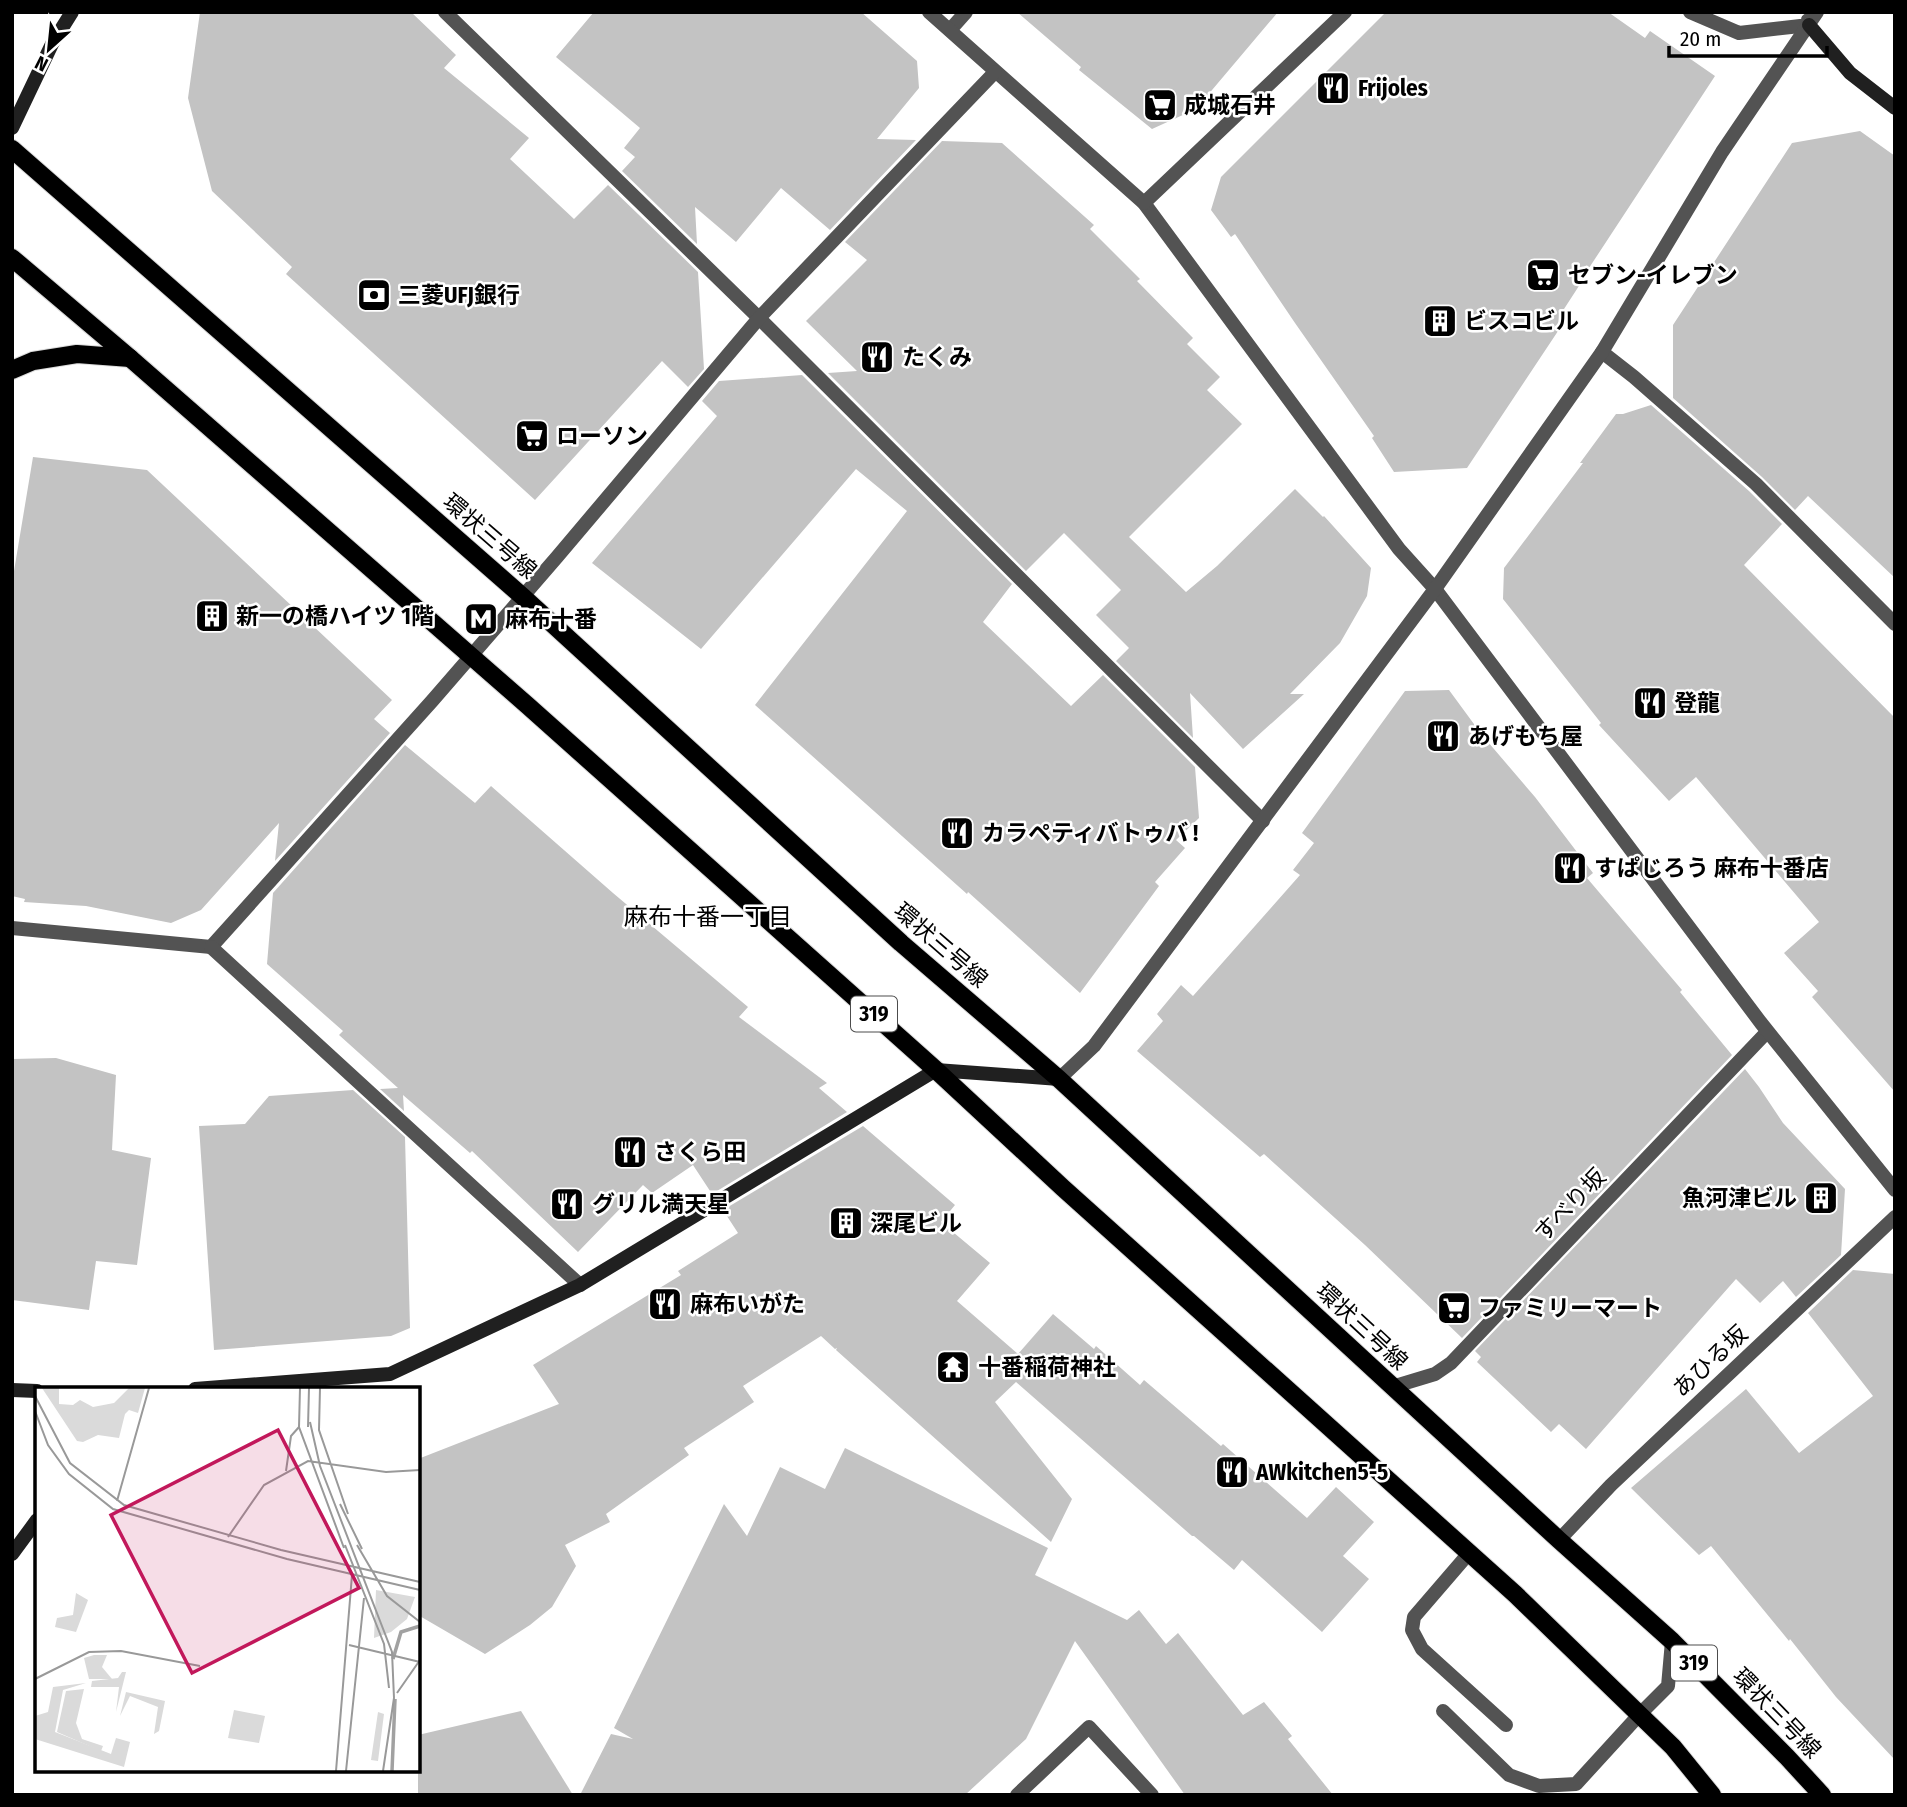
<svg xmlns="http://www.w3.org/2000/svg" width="1907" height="1807" viewBox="0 0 1907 1807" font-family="'Fira Sans Condensed','Noto Sans JP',sans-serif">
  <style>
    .building { fill: #c3c3c3 }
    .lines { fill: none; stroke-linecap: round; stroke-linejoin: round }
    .primary-casing { stroke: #dbdbdb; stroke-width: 20 }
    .lane { stroke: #535353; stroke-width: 14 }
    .street { stroke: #535353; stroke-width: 14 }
    .secondary { stroke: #202020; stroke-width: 14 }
    .primary { stroke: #000; stroke-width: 18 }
    .labels { text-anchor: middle; stroke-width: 5; stroke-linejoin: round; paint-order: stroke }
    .shield { fill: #fff; stroke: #4c4c4c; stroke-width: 2 }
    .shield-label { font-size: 21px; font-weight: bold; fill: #000 }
    .poi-label { font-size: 23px; font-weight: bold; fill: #000; stroke: #fff; text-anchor: start }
    .street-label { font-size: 23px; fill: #000; stroke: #fff }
    .neighbourhood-label { font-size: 24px; fill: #000; stroke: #fff }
    .inset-river { fill: none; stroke: #a1a1a1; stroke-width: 3.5 }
    .inset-road { fill: none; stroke: #999; stroke-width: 2 }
    .view { fill: #c2185b; fill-opacity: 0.15; stroke: #c2185b; stroke-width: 3.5 }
    .inset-edge { fill: none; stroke: #000; stroke-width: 3.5 }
  </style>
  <rect width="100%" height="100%" fill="#fff"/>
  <g class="building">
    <polygon points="200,12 411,12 456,55 444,68 529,138 510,159 574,219 608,185 698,272 704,369 688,387 662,361 535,500 286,274 292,267 212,191 188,98"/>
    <polygon points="594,12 861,12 917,61 919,88 877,139 916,140 830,230 781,188 736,242 695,207 697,244 622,171 635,157 624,148 640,128 556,57"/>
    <polygon points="1017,12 1278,12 1196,109 1152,129 1079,70 1081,67"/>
    <polygon points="1386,12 1608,12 1645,38 1650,31 1715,76 1587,271 1588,272 1564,309 1570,313 1467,468 1394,472 1372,438 1374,436 1295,323 1235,234 1231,237 1211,210 1221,177"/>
    <polygon points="1860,131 1895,156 1895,578 1808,496 1795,510 1762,477 1673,398 1673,325 1792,143"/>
    <polygon points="942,141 1002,143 1094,225 1090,229 1140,279 1137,281 1193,338 1187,344 1220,377 1207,390 1242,424 1129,537 1186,592 1217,566 1295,489 1323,517 1324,516 1371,568 1367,596 1340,643 1290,694 1304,694 1243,749 1190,693 1193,738 1116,661 1129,648 1096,615 1121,590 1064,533 1026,571 828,373 857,371 806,321 867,260 845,242"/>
    <polygon points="802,375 1012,584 983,622 1071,706 1103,675 1195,767 1199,818 1176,840 1185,848 1155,882 1159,886 1080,993 968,892 967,894 755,705 907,511 856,469 701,649 592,563 717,416 702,401 719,381"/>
    <polygon points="1651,405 1749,491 1782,524 1744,565 1895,718 1895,1092 1812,997 1818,991 1784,953 1819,922 1696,777 1669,801 1599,725 1601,723 1503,599 1504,568 1583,463 1580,463 1616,414 1623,414"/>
    <polygon points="33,457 147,470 392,700 374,719 390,733 275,861 279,823 201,910 171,923 86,906 24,902 25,899 12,896 12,583"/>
    <polygon points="1449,690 1482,735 1535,797 1593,873 1587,878 1682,990 1680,992 1732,1055 1462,1338 1365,1245 1264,1154 1260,1157 1137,1051 1163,1021 1157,1014 1181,985 1193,996 1300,875 1293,870 1314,843 1302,833 1405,691"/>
    <polygon points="405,745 475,803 491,786 613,893 748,1007 739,1017 827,1083 819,1088 847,1112 712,1194 693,1165 652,1193 643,1185 578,1252 472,1151 470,1153 403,1095 404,1111 380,1089 398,1088 339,1035 343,1031 267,964 273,893"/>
    <polygon points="56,1058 116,1075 112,1150 151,1158 137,1265 96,1261 89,1310 12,1300 12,1059"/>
    <polygon points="1745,1069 1759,1087 1783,1123 1845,1189 1841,1255 1796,1297 1783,1281 1760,1303 1736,1279 1586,1449 1559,1424 1551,1432 1477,1362 1481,1357 1475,1351"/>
    <polygon points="353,1090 405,1137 410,1328 391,1336 214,1350 199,1126 245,1124 269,1096"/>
    <polygon points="863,1126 955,1205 941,1222 990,1263 957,1301 1018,1354 1053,1314 1094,1349 1096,1346 1140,1385 1144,1380 1221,1446 1223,1444 1307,1518 1336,1487 1374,1522 1343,1556 1369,1579 1322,1632 1242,1560 1234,1570 1194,1536 1192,1536 1016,1382 995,1402 1072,1499 1051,1542 836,1350 837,1348 835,1349 821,1336 743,1386 754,1402 684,1448 689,1455 606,1514 610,1522 565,1545 576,1566 552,1607 530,1625 485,1654 418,1615 418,1459 559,1404 533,1365 681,1275 678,1271 738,1233 723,1210"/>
    <polygon points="1853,1270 1895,1274 1895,1760 1836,1697 1790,1639 1789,1641 1711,1546 1699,1555 1631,1488 1746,1389 1799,1453 1873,1396 1808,1313"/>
    <polygon points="845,1448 1048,1548 1035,1575 1127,1620 1139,1610 1166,1644 1178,1633 1243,1715 1264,1702 1292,1736 1288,1739 1333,1795 1185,1795 1075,1641 1026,1739 965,1795 580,1795 611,1734 633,1739 614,1728 724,1504 747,1536 780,1467 825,1489"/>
    <polygon points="521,1711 573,1795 418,1795 418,1735"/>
  </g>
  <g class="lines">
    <g class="primary-casing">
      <g id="primary">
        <polyline points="12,149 522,596 901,943 1059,1079 1559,1540 1672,1641 1787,1757 1822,1795"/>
        <polyline points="12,258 130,358 527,705 936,1070 1063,1188 1515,1594 1673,1747 1712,1795"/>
        <polyline points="12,370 33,361 77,354 130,358"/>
      </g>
    </g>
    <g class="lane">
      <polyline points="950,30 966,12"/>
      <polyline points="1392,1387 1435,1374 1451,1363 1767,1032"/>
      <polyline points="1470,1552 1414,1617 1412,1630 1422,1649 1506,1725"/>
      <polyline points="1443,1711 1509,1775 1539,1786 1576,1784 1640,1714 1668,1686 1672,1641"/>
      <polyline points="1017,1795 1089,1727 1152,1795"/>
    </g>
    <g class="street">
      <polyline points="445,12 759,318 1263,821"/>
      <polyline points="929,12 1144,203 1399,549 1435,589 1761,1023 1895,1190"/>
      <polyline points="1690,12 1739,33 1809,25 1808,20"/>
      <polyline points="1144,203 1345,12"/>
      <polyline points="1602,352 1634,377 1756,484 1895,624"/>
      <polyline points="12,928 211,947 432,701 557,557 759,318 995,72"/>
      <polyline points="211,947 580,1285"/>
      <polyline points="1059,1079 1094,1046 1435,589 1602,352 1722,152 1817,12"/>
      <polyline points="1559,1540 1611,1485 1895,1217"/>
    </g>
    <g class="secondary">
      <polyline points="1809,25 1850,73 1895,108"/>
      <polyline points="12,128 52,44 72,12"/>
      <polyline points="195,1389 390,1374 580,1285 936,1070 1059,1079"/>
      <polyline points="12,1390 37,1391"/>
      <polyline points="12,1554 37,1520"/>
    </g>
    <use href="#primary" class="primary"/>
  </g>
  <defs>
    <g id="restaurant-square" transform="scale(1.75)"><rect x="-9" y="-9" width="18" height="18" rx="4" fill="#000" stroke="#fff"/><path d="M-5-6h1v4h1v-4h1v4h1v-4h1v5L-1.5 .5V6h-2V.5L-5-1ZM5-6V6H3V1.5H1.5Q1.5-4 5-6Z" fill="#fff"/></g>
    <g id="supermarket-square" transform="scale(1.75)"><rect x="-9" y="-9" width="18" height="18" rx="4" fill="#000" stroke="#fff"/><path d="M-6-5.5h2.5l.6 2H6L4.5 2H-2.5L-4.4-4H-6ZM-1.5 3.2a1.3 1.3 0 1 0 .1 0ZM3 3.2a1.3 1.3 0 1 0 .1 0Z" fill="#fff"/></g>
    <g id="bank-square" transform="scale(1.75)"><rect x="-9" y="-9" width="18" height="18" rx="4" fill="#000" stroke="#fff"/><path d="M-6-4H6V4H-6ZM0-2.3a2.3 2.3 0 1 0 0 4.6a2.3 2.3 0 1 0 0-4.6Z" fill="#fff"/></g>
    <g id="building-square" transform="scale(1.75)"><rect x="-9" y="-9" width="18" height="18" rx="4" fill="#000" stroke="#fff"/><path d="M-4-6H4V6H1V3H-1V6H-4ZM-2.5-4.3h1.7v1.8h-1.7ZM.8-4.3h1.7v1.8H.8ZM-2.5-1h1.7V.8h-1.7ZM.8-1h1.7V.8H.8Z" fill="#fff"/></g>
    <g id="metro-square" transform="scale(1.75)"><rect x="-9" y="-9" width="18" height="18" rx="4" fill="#000" stroke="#fff"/><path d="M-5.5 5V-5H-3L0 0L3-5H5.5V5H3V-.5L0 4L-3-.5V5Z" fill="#fff"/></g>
    <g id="temple-square" transform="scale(1.75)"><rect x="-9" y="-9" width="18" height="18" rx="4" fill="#000" stroke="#fff"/><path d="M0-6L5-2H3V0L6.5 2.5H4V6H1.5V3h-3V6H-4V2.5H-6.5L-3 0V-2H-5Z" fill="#fff"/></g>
  </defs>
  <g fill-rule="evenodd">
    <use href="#restaurant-square" x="1333" y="88"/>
    <use href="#supermarket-square" x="1160" y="105"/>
    <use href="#supermarket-square" x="1543" y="275"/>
    <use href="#bank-square" x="374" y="295"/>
    <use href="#building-square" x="1440" y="321"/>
    <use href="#restaurant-square" x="877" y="357"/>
    <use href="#supermarket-square" x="532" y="436"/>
    <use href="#building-square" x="212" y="616"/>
    <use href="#metro-square" x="481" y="619"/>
    <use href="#restaurant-square" x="1650" y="703"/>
    <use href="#restaurant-square" x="1443" y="736"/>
    <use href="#restaurant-square" x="957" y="833"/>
    <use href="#restaurant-square" x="1570" y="868"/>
    <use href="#restaurant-square" x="630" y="1152"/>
    <use href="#building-square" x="1821" y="1198"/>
    <use href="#restaurant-square" x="567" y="1204"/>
    <use href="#building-square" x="846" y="1223"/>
    <use href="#restaurant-square" x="665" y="1304"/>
    <use href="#supermarket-square" x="1454" y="1308"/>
    <use href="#temple-square" x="953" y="1367"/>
    <use href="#restaurant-square" x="1232" y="1472"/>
  </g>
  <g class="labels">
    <g class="shield">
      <rect x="851" y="996.5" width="46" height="35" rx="5"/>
      <rect x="1671" y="1645.5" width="46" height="35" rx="5"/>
    </g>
    <g class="shield-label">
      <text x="874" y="1021">319</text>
      <text x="1694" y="1670">319</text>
    </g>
    <g class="poi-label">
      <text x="1358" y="96">Frijoles</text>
      <text x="1184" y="113">成城石井</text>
      <text x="1568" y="283">セブン-イレブン</text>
      <text x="398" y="303">三菱UFJ銀行</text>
      <text x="1464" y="329">ビスコビル</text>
      <text x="902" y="365">たくみ</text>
      <text x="556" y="444">ローソン</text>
      <text x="236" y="624">新一の橋ハイツ 1階</text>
      <text x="505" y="627">麻布十番</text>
      <text x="1674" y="711">登龍</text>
      <text x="1468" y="744">あげもち屋</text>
      <text x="982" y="841">カラペティバトゥバ !</text>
      <text x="1594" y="876">すぱじろう 麻布十番店</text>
      <text x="654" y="1160">さくら田</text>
      <text x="1797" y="1206" text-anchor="end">魚河津ビル</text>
      <text x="592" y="1212">グリル満天星</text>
      <text x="870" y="1231">深尾ビル</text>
      <text x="690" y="1312">麻布いがた</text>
      <text x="1478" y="1316">ファミリーマート</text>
      <text x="978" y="1375">十番稲荷神社</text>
      <text x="1256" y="1480">AWkitchen5-5</text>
    </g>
    <g class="street-label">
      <text transform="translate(490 536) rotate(41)" y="8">環状三号線</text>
      <text transform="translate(941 945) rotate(41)" y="8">環状三号線</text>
      <text transform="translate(1570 1205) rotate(-46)" y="8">すべり坂</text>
      <text transform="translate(1362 1326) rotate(43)" y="8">環状三号線</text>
      <text transform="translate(1710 1361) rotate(-43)" y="8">あひる坂</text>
      <text transform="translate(1777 1713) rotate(46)" y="8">環状三号線</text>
    </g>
    <g class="neighbourhood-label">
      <text x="708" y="925">麻布十番一丁目</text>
    </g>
  </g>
  <g transform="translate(35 1387)">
    <rect width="385" height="385" fill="#fff"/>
    <path d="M7,1H24V17L38,18L45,13L58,20L79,16L94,1H110L103,26L94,23L90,27L84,51L63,48L48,55L42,54ZM41,206L53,213L41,245L20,240L22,231L38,228ZM87,285H91L81,325L84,300H56L57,294L83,291ZM49,302L41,336L47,352L68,359L66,364L22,345L31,304ZM91,305L130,314L124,344L119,347L123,320L95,309L85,329Z" fill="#dadada"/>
    <path d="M59,268H72L67,280L77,292H54L49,271ZM51,296L28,303L20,345L76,367L81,351L95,355L89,380L0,352V329L13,325L18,300Z" fill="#dadada"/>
    <path d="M341,203L380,210L372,232L356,245L339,251ZM199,323L230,329L224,356L193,351ZM343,325L349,327L343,374L336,373Z" fill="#dadada"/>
    <path class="inset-river" d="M358,272L366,245L385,239M357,384L360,312"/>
    <path class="inset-road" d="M265,1L264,40L309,161M285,1L284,43L313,127M0,9L35,76L89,118L246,163L385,195M0,24L13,58L34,87L78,122L252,172L385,203M275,35L285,79L357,265L359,311L348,384M273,40L274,1M251,84L256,49L264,40M82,114L114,1M305,117L327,162M193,150L229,98L273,74L351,85L385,83M310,158L349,257L354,301M322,158L352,209L385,235M314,258L385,275M0,292L54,265L86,264L165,279M362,306L385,273M301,384L317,188M311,384L329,211"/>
    <path class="view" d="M243,43L324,201L157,286L76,128Z"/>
    <rect width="385" height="385" class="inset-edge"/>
  </g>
  <rect width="1907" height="1807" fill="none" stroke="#000000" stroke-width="28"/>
  <g transform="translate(49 49) rotate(207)" stroke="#ffffff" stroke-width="5" paint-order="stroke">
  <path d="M0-5L12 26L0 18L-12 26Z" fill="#000000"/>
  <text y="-10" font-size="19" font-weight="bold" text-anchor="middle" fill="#000000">N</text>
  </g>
  <path d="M1669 46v10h158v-10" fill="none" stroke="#000000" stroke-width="3.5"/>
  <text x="1680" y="46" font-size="21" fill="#000000" stroke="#ffffff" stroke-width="5" paint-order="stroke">20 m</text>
</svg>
